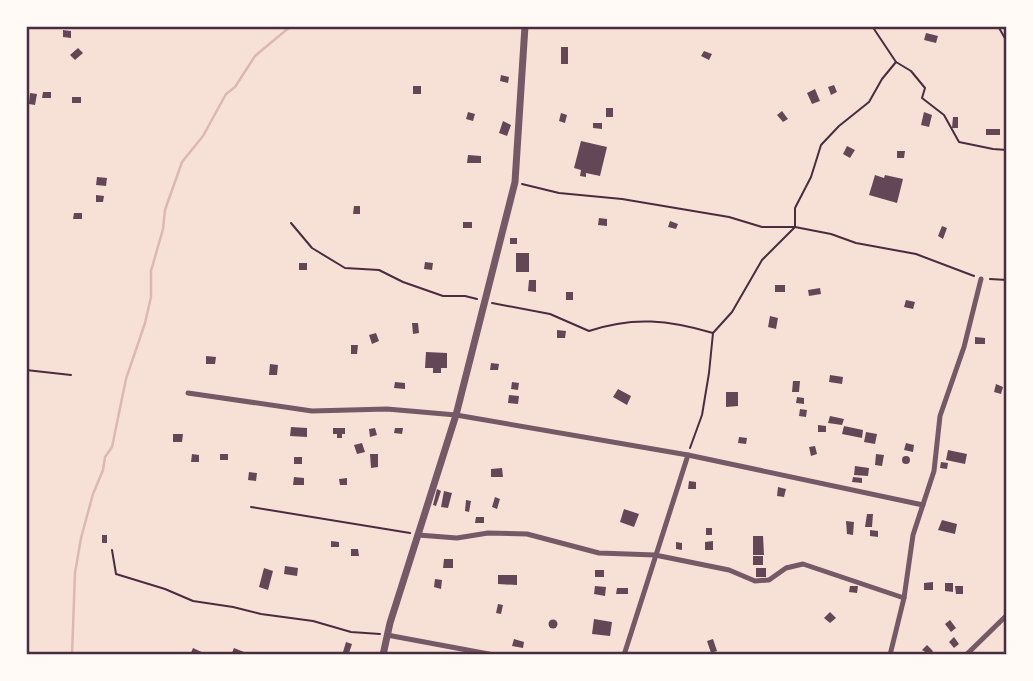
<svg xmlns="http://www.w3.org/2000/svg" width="1033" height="681" viewBox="0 0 1033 681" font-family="Poppins,sans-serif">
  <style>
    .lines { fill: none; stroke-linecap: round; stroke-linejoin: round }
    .stream { stroke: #dcb8b0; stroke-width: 2.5 }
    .building { fill: #644757 }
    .path { stroke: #4a2c40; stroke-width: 2 }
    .minor { stroke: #755966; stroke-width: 5 }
    .tertiary { stroke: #755966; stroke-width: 7 }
    .neatline { fill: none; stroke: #4a2c40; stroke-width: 2.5 }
  </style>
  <rect width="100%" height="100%" fill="#f7e1d7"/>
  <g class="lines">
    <polyline class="stream" points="72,655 75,573 81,538 93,494 103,470 105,457 112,447 126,379 145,323 151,297 151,271 163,229 165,210 182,162 203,136 226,94 235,87 255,56 291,26"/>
  </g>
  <g class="building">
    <polygon points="63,30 71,31 71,38 63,37"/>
    <polygon points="926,33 938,36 936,43 924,40"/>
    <rect x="561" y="47" width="7" height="17"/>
    <polygon points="78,48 83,53 75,60 70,55"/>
    <polygon points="704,51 712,54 709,60 701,56"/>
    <polygon points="501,75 509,77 508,83 500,81"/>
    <polygon points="834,85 837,92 831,95 828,87"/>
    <rect x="413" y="86" width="8" height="8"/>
    <polygon points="815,89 820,101 812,104 807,93"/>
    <polygon points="43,92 51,92 51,98 42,98"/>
    <polygon points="30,93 37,94 35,105 29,104"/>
    <rect x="72" y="97" width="9" height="6"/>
    <rect x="606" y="108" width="7" height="9"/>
    <polygon points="782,111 788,119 783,122 777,115"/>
    <polygon points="468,112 475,114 473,121 466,119"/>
    <polygon points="924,112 932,115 929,127 921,125"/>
    <polygon points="561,113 567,115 565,123 559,121"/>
    <polygon points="953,117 958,117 958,128 952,128"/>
    <polygon points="503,121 511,125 507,136 499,133"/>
    <polygon points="593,123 602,123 602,129 593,128"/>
    <rect x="986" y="129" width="14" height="6"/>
    <polygon points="581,141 607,147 600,176 586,173 586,177 580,176 581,170 574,168"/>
    <polygon points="847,146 855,150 850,158 843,154"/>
    <polygon points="897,151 905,151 904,158 897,158"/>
    <polygon points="468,155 481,156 481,163 467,163"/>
    <polygon points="875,175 884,178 885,175 903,179 897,203 869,195"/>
    <polygon points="97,177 107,178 106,186 96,185"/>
    <polygon points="96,195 104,196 103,202 96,202"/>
    <polygon points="354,206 360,206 360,214 353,214"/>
    <polygon points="74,213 82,213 82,219 73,219"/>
    <polygon points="599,218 607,219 607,226 598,225"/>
    <polygon points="670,221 678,224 676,229 668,227"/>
    <rect x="463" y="222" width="9" height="6"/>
    <polygon points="942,226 947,228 943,239 938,236"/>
    <rect x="510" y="238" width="7" height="6"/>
    <rect x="516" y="253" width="13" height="19"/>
    <polygon points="425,262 433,263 432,270 424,269"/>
    <rect x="299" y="263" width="8" height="7"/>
    <polygon points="529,280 536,280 536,292 528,291"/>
    <rect x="775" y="285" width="10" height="7"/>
    <polygon points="820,288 821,294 809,296 808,290"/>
    <rect x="566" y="292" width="7" height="8"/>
    <polygon points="906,300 915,302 913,309 904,307"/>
    <polygon points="770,316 778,318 776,329 768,327"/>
    <polygon points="412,323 418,323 419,333 413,334"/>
    <polygon points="557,330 566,331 565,338 557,338"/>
    <polygon points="376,333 379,341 372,344 369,335"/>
    <polygon points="975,337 985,338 985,344 975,344"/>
    <polygon points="351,345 358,345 357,354 351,354"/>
    <polygon points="426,352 447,353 447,368 441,368 441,373 433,373 433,368 425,368"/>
    <polygon points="206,356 216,357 215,364 206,364"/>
    <polygon points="491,363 499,364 498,370 490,370"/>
    <polygon points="270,364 278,365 277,375 269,375"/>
    <polygon points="830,375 843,377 842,384 829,382"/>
    <polygon points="793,381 800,381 799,392 792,392"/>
    <polygon points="395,382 405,383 405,389 394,388"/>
    <polygon points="512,382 519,383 518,390 511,389"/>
    <polygon points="996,384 1003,387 1001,394 994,392"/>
    <polygon points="618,389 631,396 627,405 613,397"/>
    <polygon points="726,392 738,392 738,406 726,407"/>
    <polygon points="509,395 519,396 518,404 508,403"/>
    <polygon points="797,397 804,398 804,404 796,403"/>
    <polygon points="800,409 807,410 806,417 799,416"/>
    <polygon points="830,416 844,419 842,425 828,423"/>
    <polygon points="818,425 826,426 826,432 818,432"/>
    <polygon points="844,426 863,430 862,438 842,434"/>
    <polygon points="291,427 307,428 307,437 290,436"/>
    <polygon points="333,428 345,428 345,434 342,434 342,438 337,438 337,434 333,434"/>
    <polygon points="375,428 377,435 370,437 369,429"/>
    <polygon points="395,428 403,428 402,434 394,433"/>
    <polygon points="866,432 877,434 875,444 864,442"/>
    <polygon points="173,434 183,434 182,442 173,442"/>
    <polygon points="739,437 747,438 746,444 738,443"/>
    <polygon points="362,443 365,452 357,454 354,445"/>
    <polygon points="906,443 914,445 913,452 904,450"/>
    <polygon points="815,446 817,454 811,456 809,447"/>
    <polygon points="948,450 967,454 965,464 946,460"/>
    <polygon points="192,454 199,455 199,462 191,462"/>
    <rect x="220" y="454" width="8" height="6"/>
    <polygon points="370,454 378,454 378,467 371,468"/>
    <polygon points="876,454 884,455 882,466 875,465"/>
    <circle cx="906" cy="460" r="4"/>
    <rect x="294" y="457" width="8" height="7"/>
    <polygon points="941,462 948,463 947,469 940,468"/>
    <polygon points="855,466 869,468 868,476 854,475"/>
    <polygon points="502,468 503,477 491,477 491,469"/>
    <polygon points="249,472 257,473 256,481 248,480"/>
    <polygon points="294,477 304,478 304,485 293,485"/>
    <polygon points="853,477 862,478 862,483 852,482"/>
    <polygon points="347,478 347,485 340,485 339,479"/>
    <polygon points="689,481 696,482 696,489 688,489"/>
    <polygon points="778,487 786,489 784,497 777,496"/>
    <polygon points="437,489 441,491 436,506 433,505"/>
    <polygon points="444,491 452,493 448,508 441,507"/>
    <polygon points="495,497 500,499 497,509 492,507"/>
    <polygon points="466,500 471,501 469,512 465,511"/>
    <polygon points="624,509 639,514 634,527 620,522"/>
    <polygon points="867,514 873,514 872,527 865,527"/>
    <polygon points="476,517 484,517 484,523 475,523"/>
    <polygon points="942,520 957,524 955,534 938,530"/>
    <polygon points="846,521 854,522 853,535 847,534"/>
    <rect x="706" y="528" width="6" height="7"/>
    <polygon points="870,530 878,531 878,537 870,536"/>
    <rect x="102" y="535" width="5" height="8"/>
    <polygon points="753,536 763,536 764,555 753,555"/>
    <polygon points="331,541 339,542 339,547 331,547"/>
    <polygon points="713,541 713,550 705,550 705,542"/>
    <polygon points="676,542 682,543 682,550 676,549"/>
    <polygon points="351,549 358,549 359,556 351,556"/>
    <rect x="753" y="556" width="10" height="9"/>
    <polygon points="444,559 453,559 453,568 443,568"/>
    <polygon points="285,566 298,568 297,576 284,574"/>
    <polygon points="264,568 273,571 268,590 259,587"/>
    <rect x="756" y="568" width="10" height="9"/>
    <rect x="595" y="570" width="9" height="7"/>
    <polygon points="498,575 517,575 517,585 498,584"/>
    <polygon points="435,579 442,580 441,589 434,587"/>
    <polygon points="933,582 933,590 924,590 924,583"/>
    <polygon points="945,583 953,583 953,592 945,591"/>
    <polygon points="595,586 606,587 605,596 594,594"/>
    <polygon points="850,586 858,586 857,593 849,592"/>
    <polygon points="955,586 963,586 963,594 956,594"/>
    <polygon points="617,588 628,588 628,594 616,594"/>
    <polygon points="498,604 503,605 501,614 496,613"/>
    <polygon points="830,612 836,618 830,623 824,618"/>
    <polygon points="594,619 612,622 610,636 592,634"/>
    <circle cx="553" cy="624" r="4.5"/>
    <polygon points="950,620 956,628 951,632 945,624"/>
    <polygon points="954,637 959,644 954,648 949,642"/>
    <polygon points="514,639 524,642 523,648 512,646"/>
    <polygon points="713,639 717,651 711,653 707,641"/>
    <polygon points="346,642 352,644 349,653 343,652"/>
    <polygon points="927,645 933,651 930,655 922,650"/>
    <polygon points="193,648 208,655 190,655"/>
    <polygon points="234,648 244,652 243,655 231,655"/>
  </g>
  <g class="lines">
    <g class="path">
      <polyline points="872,26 896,62 911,71 925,88 922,98 944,115 959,142 993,149 1007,150"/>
      <polyline points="998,26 1007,42"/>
      <polyline points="522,184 559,193 622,199 729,217 762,227 795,227 831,234 856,243 916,254 974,276"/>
      <polyline points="291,223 312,248 345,268 379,270 403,282 443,296 465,296 477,299"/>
      <polyline points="990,279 1007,280"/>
      <path d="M492,303L550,314L589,331C633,316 669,320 713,333"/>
      <polyline points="26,370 71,375"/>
      <polyline points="690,448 702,415 709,373 713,333 732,312 762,260 795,227 795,208 811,177 821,145 839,126 869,102 882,79 896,62"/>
      <polyline points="251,507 410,533"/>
      <polyline points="112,550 116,574 165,589 193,601 233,607 261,614 313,621 351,632 380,634"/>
    </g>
    <g class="minor">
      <polyline points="188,393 312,411 387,409 456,415 688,455 624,655"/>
      <polyline points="688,455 923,505"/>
      <polyline points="418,535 457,538 488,533 527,534 599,553 655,555 729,570 755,581 769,580 786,568 803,564 904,598"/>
      <polyline points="387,635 494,655"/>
      <polyline points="890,655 904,598 913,535 934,471 940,416 964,347 981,279"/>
      <polyline points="966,655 1007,615"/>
    </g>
    <polyline class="tertiary" points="383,655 390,623 456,415 515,182 525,26"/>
  </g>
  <rect width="1033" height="681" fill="none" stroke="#fffaf5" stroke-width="56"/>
  <rect x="28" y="28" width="977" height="625" class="neatline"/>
</svg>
